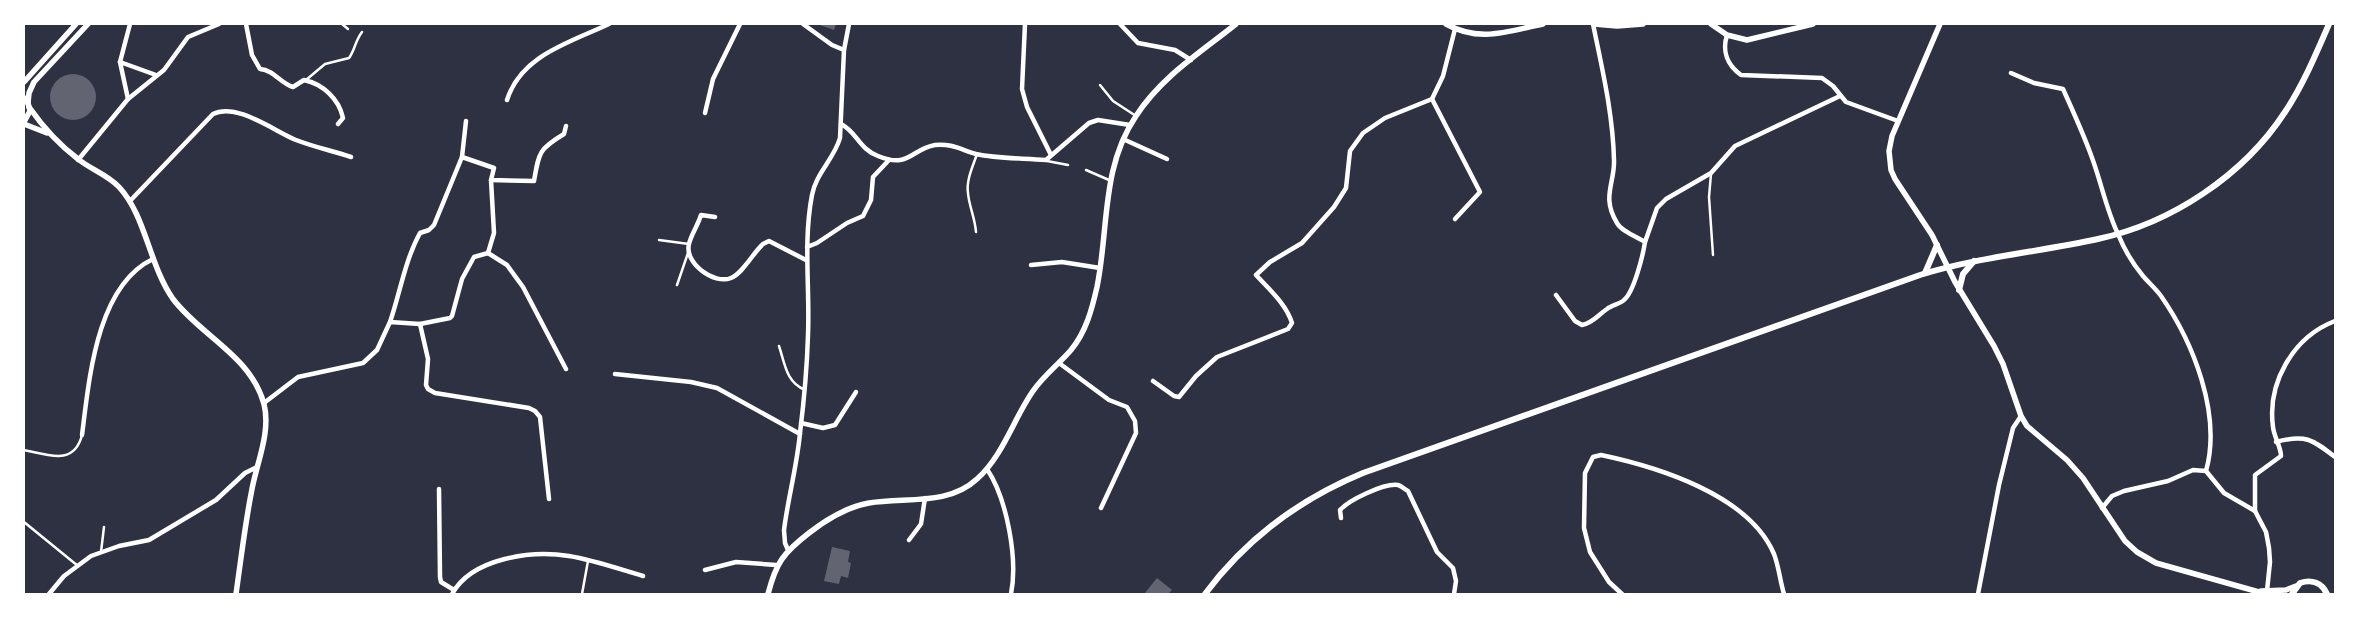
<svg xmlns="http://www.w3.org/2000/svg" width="2359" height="618" viewBox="0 0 2359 618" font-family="'Varela Round',sans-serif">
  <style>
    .building { fill: #626471 }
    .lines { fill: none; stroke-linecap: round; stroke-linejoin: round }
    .service { stroke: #fff; stroke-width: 2.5 }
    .minor { stroke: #fff; stroke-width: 4.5 }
    .tertiary { stroke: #fff; stroke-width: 5.5 }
    .secondary { stroke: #fff; stroke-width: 6 }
  </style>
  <rect width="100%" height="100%" fill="#2d3142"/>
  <g class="building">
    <polygon points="817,24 836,24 834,30"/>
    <circle cx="73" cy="97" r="23"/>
    <polygon points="832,547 850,551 848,562 851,563 848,578 841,576 839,584 824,581"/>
    <polygon points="1157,578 1172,590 1168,594 1144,594"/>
  </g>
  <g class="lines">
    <g class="service">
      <polyline points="342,24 348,29"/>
      <path d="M306,80L325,64L349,58C355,50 355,41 362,32"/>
      <polyline points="1100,85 1113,101 1136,116"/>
      <polyline points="1047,161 1068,165"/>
      <polyline points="1086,170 1109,180"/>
      <polyline points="1711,174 1709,197 1713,255"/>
      <path d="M976,232C975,218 969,206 968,193C966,180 973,166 977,154"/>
      <polyline points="659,240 689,244"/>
      <polyline points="677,285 688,253"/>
      <path d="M779,346C785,364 786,382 805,390"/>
      <path d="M24,450C49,455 74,466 82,435"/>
      <polyline points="24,522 78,566"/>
      <polyline points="101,552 104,527"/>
      <polyline points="582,594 588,561"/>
    </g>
    <g class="minor">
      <path d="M246,24L252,55L260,69C274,70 280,83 293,87L304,80C323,84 339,99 343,118L338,124"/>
      <polyline points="803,24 832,45 844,50"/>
      <polyline points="1025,24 1022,89 1027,107 1051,155"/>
      <polyline points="1120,24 1138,43 1175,50 1191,60"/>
      <path d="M1727,35C1722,51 1727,65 1741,75L1822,78L1833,86L1846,102L1898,121"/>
      <polyline points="120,62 156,75"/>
      <path d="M2011,73L2034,83L2063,89C2073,111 2083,133 2091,155C2101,181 2106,209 2118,234C2124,249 2133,264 2143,276C2149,283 2156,289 2161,296C2193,342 2222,414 2206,471"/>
      <polyline points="128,99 120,62 130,24"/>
      <polyline points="1432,99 1480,192 1455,219"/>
      <path d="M507,100C521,55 571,42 609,24"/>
      <polyline points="705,113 713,79 740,24"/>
      <path d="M841,124C857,132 859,149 878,156C909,169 911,149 935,145C951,143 962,150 976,154C998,159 1023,158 1046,160L1089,123L1098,120L1130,125"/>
      <polyline points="1123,139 1167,159"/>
      <path d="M462,157L494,168L491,180L534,181C539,152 539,149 564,134L566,126"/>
      <polyline points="78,160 128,99 164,70 188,37 219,24"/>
      <path d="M130,201L213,114C236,102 274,131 296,140C314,147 333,151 351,157"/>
      <path d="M715,217L701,215C698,225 691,235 689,244C684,263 714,285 731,278C743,273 753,253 763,244L769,241L806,260"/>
      <polyline points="1645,242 1657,208 1666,199 1711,173 1735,146 1840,96"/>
      <polyline points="807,247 817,243 847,223 863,216 871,200 873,177 889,160"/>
      <polyline points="488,253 494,233 491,180"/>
      <polyline points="1031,265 1062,262 1100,268"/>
      <path d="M1556,295L1575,321L1582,325C1593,323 1598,315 1607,309C1612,305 1620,304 1624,300C1634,292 1643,255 1645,242C1637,237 1621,231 1617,223C1601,197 1615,183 1614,160C1613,114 1602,68 1593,24"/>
      <path d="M390,322C400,293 405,260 420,233L429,230L434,225L462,157L466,121"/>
      <polyline points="420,324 428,359 426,385 428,389 435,393 529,408 535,411 540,417 549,499"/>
      <polyline points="1059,363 1109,400 1127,407 1135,421 1136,433 1101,508"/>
      <polyline points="615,374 691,382 717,388 800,434"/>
      <path d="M1153,381L1174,396L1179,397L1196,376L1217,357L1288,329L1292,323C1286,304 1269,289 1256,275L1270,262L1302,243L1334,207L1346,188L1350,151L1363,133L1385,118L1432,99L1443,76L1455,29"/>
      <polyline points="264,403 298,377 363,363 377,350 390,322 420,324 450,318 452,316 462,279 474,257 488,253 507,265 523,287 566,369"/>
      <polyline points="801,423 823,428 835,425 856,392"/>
      <path d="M82,435C89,381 96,286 153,259"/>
      <path d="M2276,442C2305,434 2312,439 2335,457"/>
      <path d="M987,469C1007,499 1018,559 1011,594"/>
      <polyline points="439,489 440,577 441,582 454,590"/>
      <polyline points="2102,508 2112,496 2124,491 2168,481 2193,470 2206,471 2224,493 2255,511"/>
      <path d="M1341,518L1340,510C1349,500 1384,483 1398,485C1402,486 1404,489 1408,491L1437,552L1453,568L1456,581L1454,594"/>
      <polyline points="909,540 921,524 925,498"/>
      <path d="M788,550L785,543L784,530C788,498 797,466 800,433C804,401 807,368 808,335C810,288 803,242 812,195C816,173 834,159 840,138L844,50L849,24"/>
      <polyline points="705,570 736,562 776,565"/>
      <path d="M2267,591L2270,562L2269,548L2266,532L2255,511V475L2281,456C2281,447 2274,437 2273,427C2267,383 2293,337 2335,321"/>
      <polyline points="49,594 64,576 91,556 119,546 149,540 216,500 245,473 257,467"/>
      <path d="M452,594C472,558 531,550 569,556C594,560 619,569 643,576"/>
      <path d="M1622,594L1609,582L1590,552L1584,528L1585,473L1593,457L1601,455C1658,467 1749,495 1774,554C1779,567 1780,581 1784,594"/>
      <polyline points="1978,594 1999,485 2013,428 2021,416"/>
    </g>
    <g class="tertiary">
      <path d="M1446,24C1480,43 1508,31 1543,24"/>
      <polyline points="1594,24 1617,26 1643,24"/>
      <polyline points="1711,24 1727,35 1747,40 1813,24"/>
      <polyline points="1940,24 1892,136 1889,151 1891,170 1895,179 1932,235 1955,282 1994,346 2003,364 2021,416 2027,426 2067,460 2083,478 2125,541 2137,552 2156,563 2266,594"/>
      <polyline points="24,82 76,24"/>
      <polyline points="24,98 28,103 30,111 24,122"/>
      <polyline points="28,103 29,93 34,82 88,24"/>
      <path d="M29,107C43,127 58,144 78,159C90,169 108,175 119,187C146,216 149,265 173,299C201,336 251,356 264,404C271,432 257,462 252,489C245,524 241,559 236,594"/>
      <polyline points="24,124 47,133"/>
      <polyline points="2261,591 2286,590 2296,586"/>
      <path d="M768,594C776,563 783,553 809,533C827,519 846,507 869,503C906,497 948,506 977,479C1003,456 1014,418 1033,391C1044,375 1059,364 1071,350C1086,332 1092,309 1097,287C1109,228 1101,168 1136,116C1161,77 1201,52 1236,24"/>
    </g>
    <g class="secondary">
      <polyline points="1925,273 1937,245"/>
      <polyline points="1959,290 1963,274 1974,261"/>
      <path d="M1205,594C1246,539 1300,499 1363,473L1920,275C1978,257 2039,252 2098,239C2172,223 2244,175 2285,112C2303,85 2316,54 2329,24"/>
      <path d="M2292,594L2300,583C2312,579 2322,583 2327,594"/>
    </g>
  </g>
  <rect width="2359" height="618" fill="none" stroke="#ffffff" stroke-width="50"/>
</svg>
